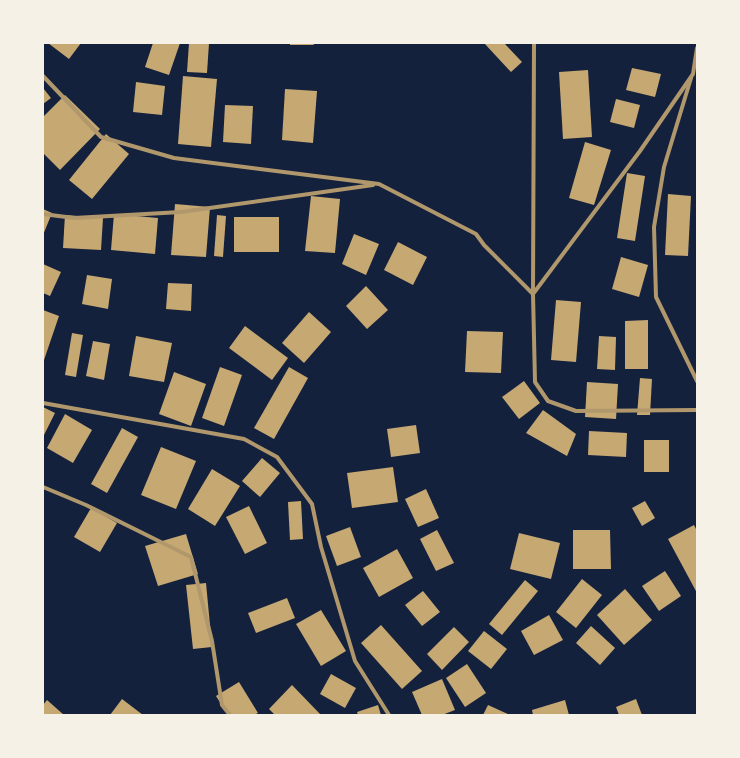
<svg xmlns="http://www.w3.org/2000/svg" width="740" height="758" viewBox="0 0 740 758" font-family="'Varela Round',sans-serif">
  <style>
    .building { fill: #c6a872 }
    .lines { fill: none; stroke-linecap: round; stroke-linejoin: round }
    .minor { stroke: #b1986c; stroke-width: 4 }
  </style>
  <rect width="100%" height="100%" fill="#14213d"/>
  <g class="building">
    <polygon points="48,43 81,43 69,59"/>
    <polygon points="153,43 180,43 169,75 145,67"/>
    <polygon points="189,43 209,43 207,73 187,72"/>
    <polygon points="290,43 313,43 314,45 290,45"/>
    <polygon points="484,43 504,43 522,62 511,72"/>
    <polygon points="632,68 661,74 655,97 626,90"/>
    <polygon points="588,70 592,137 563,139 559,72"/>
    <polygon points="183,76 217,79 211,147 178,144"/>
    <polygon points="136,82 165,86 162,115 133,112"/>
    <polygon points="43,88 51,98 43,104"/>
    <polygon points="285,89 317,91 313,143 282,140"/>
    <polygon points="65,95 100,129 60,170 43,153 43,117"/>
    <polygon points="616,99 640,105 634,128 610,122"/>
    <polygon points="225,105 253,106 251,144 223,142"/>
    <polygon points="106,134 129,154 92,199 69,180"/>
    <polygon points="585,142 611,150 594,205 569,198"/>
    <polygon points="627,173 645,176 635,241 617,238"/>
    <polygon points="668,194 691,196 688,256 665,255"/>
    <polygon points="311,196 340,199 335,253 305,251"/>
    <polygon points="175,204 210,207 206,257 171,255"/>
    <polygon points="43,209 52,213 43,235"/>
    <polygon points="114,214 158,218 155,254 111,250"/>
    <polygon points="65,215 103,218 101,250 63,248"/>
    <polygon points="217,215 226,216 223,257 214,256"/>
    <rect x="234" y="217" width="45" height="35"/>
    <polygon points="354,234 379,244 366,275 342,264"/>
    <polygon points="398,242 427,257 413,285 384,270"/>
    <polygon points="621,257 648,265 639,297 612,289"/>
    <polygon points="43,264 61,272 50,296 43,293"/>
    <polygon points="87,275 112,279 108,309 82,304"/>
    <polygon points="168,283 192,284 191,311 166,309"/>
    <polygon points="366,286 388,310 367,329 346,306"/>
    <polygon points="556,300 581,302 576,362 551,360"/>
    <polygon points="43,310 59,316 43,363"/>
    <polygon points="309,312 331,332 304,363 282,343"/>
    <polygon points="648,320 648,369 625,369 625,321"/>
    <polygon points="245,326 288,358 272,380 229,348"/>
    <polygon points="467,331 503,332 501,373 465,372"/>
    <polygon points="72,333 83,335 76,377 65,375"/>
    <polygon points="136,336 172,343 164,382 129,376"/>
    <polygon points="599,336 616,337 615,370 597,369"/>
    <polygon points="93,341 110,344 104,380 86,376"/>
    <polygon points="220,367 242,375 224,426 202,418"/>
    <polygon points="289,367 308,378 274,439 254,428"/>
    <polygon points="174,372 206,384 191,426 159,414"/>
    <polygon points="640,378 652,379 650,415 637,415"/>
    <polygon points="524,381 540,403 519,419 502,397"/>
    <polygon points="587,382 618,384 616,419 585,417"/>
    <polygon points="43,407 55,413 43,437"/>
    <polygon points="543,410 576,434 567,456 526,433"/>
    <polygon points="65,414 92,430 73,463 47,448"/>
    <polygon points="416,425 420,453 391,457 387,429"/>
    <polygon points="122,428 138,437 107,493 91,484"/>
    <polygon points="589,431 627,433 626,457 588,455"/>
    <rect x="644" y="440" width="25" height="32"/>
    <polygon points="161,447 196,461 176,509 141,495"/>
    <polygon points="262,458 280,473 260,497 242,481"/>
    <polygon points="393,467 398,502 352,508 347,473"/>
    <polygon points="212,469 240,486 215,526 188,509"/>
    <polygon points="426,489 439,518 418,527 405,499"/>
    <polygon points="301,501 303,539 290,540 288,502"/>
    <polygon points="645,501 655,518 642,526 632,508"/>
    <polygon points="249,506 267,543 245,554 226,517"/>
    <polygon points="91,508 117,523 100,552 74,537"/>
    <polygon points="694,525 697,531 697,593 668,539"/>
    <polygon points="350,527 361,557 337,566 326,536"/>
    <polygon points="437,530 454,563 436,571 420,539"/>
    <polygon points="573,530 610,530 611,569 573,569"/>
    <polygon points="519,533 560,543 551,579 510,569"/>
    <polygon points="186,534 198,574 158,586 145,546"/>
    <polygon points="397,549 413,578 379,597 363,568"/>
    <polygon points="665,571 681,596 659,611 642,586"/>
    <polygon points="582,579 602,595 576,628 556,612"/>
    <polygon points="525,580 538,591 502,635 489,624"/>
    <polygon points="206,583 212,647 193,649 186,585"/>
    <polygon points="625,589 652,620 624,645 597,615"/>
    <polygon points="423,591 440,612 422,626 405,605"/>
    <polygon points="287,598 295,618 256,633 248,613"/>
    <polygon points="321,610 346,651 321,666 296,624"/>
    <polygon points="549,615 563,640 534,655 521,631"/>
    <polygon points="381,625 422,671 402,689 361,643"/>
    <polygon points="591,626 615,648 600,665 576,643"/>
    <polygon points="454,627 469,642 442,670 427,654"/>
    <polygon points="484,631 507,649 491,669 468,651"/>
    <polygon points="467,664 486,693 465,707 446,678"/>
    <polygon points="331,674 356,688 345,708 320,694"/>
    <polygon points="442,679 455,710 442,715 422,715 412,692"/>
    <polygon points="239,682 258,713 254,715 228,715 216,696"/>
    <polygon points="292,685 321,715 275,715 269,709"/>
    <polygon points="122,699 143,715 110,715"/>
    <polygon points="636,699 642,715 619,715 616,707"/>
    <polygon points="47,700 64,715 43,715 43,705"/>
    <polygon points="565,700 569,715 533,715 532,710"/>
    <polygon points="378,705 381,715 358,715 357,712"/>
    <polygon points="488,705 510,715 483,715"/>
  </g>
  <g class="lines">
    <g class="minor">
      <polyline points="534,43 533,294 535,382 548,401 576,411 697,410"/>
      <polyline points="43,76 101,137 174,158 379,184 476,234 484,245 533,294 640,151 693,74 697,48"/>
      <polyline points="691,78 664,167 654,227 656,297 697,381"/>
      <polyline points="43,214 74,218 181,212 373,185"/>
      <polyline points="43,403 244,439 277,457 312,504 321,547 355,661 389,715"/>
      <polyline points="43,487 86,505 191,557 212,641 222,705 230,715"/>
    </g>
  </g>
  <rect width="740" height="758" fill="none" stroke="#f6f1e7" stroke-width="88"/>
</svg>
